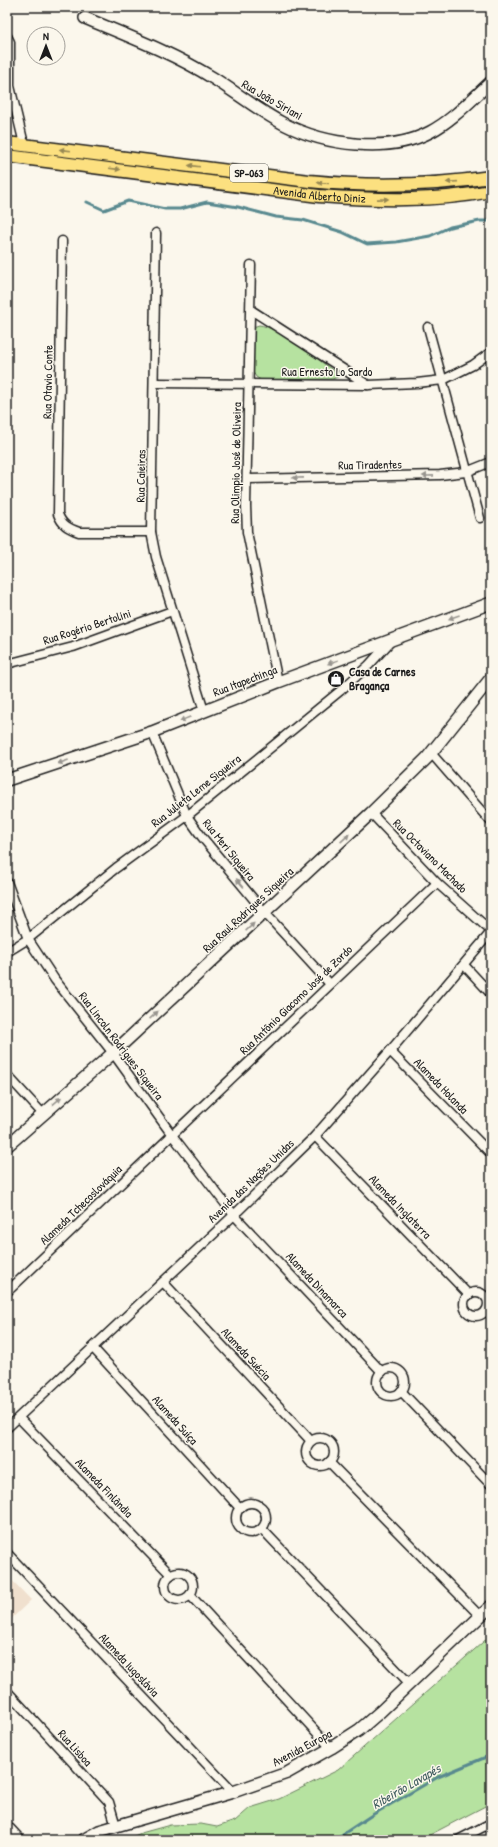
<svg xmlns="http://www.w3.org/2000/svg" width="498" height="1847" viewBox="0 0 498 1847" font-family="'Patrick Hand',sans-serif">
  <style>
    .built { fill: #f0e0ce }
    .green { fill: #b6e2a0; stroke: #697f5e }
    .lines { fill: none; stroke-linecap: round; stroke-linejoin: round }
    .stream { stroke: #59898f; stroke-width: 3 }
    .street-casing { stroke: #1c1c1c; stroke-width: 11 }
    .secondary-casing { stroke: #1c1c1c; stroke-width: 14 }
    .primary-casing { stroke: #1c1c1c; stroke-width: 15 }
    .street { stroke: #fbf7ec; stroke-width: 8 }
    .secondary { stroke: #fbf7ec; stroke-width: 11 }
    .primary { stroke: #fce080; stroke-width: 12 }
    .oneway { fill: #978853 }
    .oneway2 { fill: #97948e }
    .labels { text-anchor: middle; stroke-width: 3; stroke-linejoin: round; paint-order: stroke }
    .shield { fill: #fbf7ec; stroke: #5f5e5a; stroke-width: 1 }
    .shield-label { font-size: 11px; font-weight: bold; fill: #1c1c1c }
    .street-label { font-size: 12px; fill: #1c1c1c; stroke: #fbf7ec }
    .poi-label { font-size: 12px; font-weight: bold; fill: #1c1c1c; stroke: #fbf7ec; text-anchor: start }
    .water-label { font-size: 13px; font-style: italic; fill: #405c5f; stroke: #fbf7ec }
  </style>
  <rect width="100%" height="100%" fill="#fbf7ec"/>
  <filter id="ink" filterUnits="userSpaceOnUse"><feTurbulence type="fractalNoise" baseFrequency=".025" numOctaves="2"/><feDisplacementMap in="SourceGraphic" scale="8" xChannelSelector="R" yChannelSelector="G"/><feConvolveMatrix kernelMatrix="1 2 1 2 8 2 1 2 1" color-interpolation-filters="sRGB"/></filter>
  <g filter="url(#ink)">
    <polygon class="built" points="7,1575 31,1600 7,1623"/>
    <g class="green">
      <path d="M259,325C276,326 321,362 338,374V377L332,379L261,380L256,377L253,372V327Z"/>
      <polygon points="491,1635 491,1803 420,1840 125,1840 141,1833 170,1825 201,1824 217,1827 235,1821 250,1808 279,1799 338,1770"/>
    </g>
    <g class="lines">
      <g class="stream">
        <polyline points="87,202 104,210 128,201 165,209 180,209 207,202 238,207 276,217 303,220 342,232 367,244 396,242 430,236 450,227 480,221 491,221"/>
        <polyline points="334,1840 372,1815 438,1777 491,1755"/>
      </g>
      <g class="street-casing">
        <g id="street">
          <polyline points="7,36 10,42 10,86 24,144"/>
          <polyline points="156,233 151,532 156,557 204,711"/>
          <path d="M62,241L58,514C62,525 68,528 79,532H151"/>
          <polyline points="251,265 246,506 247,532 278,682"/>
          <polyline points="251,310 368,385"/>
          <polyline points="428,327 480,518"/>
          <polyline points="155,383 368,385 417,383 443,380 473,365 491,352"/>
          <polyline points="248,479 440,475 466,472 491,462"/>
          <polyline points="7,664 73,647 172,611"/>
          <polyline points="152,732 187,816 202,837 265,913 330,984"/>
          <polyline points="431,753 491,822"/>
          <polyline points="371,813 437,883 491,931"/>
          <polyline points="7,882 28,939 55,980 113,1053 172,1135 234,1215 382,1372"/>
          <polyline points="7,952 28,939 116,868 187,816 340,691 369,665 391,641"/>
          <polyline points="464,965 491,994"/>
          <polyline points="390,1051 491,1154"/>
          <polyline points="7,1075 42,1113"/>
          <polyline points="315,1136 469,1295"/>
          <polyline points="163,1282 311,1441"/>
          <circle cx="476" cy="1304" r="12"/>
          <polyline points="7,1292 437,883"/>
          <polyline points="93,1348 240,1508"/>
          <circle cx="391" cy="1382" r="14"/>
          <polyline points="401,1391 491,1485"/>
          <polyline points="19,1418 171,1575"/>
          <polyline points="7,1428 234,1215 315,1136 390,1051 491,932"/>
          <circle cx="320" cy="1452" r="14"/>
          <polyline points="329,1462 480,1616"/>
          <circle cx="251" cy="1518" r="15"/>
          <polyline points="262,1529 410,1684"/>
          <polyline points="7,1553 233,1792"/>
          <circle cx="179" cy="1586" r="14"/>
          <polyline points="190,1595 331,1748"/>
          <polyline points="7,1691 109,1802 116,1826"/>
          <polyline points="7,1825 21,1840"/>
          <polyline points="458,1840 491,1823"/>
        </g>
      </g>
      <g class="secondary-casing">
        <g id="secondary">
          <path d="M85,18C128,36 173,53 213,78C237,93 259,111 284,124C325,145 388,154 430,132C453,120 472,99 491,82"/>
          <polyline points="7,780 152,732 278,682 491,603"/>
          <polyline points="7,1146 113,1053 371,813 427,758 491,678"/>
          <polyline points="83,1840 99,1831 233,1792 287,1773 331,1748 359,1730 381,1711 491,1606"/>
        </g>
      </g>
      <g class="primary-casing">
        <g id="primary">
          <path d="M7,143L309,181C370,187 430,186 491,177"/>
          <path id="s1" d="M7,156L319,196C376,200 435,202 491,191"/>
        </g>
      </g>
      <use href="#street" class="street"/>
      <use href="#secondary" class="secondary"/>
      <use href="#primary" class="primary"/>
    </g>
    <defs><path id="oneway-solid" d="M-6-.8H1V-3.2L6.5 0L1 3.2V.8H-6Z"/></defs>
    <g class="oneway">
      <use href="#oneway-solid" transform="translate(65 150) rotate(-173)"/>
      <use href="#oneway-solid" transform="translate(194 166) rotate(-173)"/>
      <use href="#oneway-solid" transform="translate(115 169) rotate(7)"/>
      <use href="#oneway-solid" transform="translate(452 182) rotate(176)"/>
      <use href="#oneway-solid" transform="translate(323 183) rotate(-175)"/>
      <use href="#oneway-solid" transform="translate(383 199) rotate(-1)"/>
    </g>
    <g class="oneway2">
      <use href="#oneway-solid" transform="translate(428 476) rotate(179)"/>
      <use href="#oneway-solid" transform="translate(298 478) rotate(179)"/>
      <use href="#oneway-solid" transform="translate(454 617) rotate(160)"/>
      <use href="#oneway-solid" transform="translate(333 662) rotate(160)"/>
      <use href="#oneway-solid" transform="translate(185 719) rotate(158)"/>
      <use href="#oneway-solid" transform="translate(63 762) rotate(161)"/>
      <use href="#oneway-solid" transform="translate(345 838) rotate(-43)"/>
      <use href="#oneway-solid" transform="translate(240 883) rotate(-130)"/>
      <use href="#oneway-solid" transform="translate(250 927) rotate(-43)"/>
      <use href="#oneway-solid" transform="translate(154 1015) rotate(-43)"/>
      <use href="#oneway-solid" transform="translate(57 1101) rotate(-41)"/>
    </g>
  </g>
  <defs>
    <g id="shop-disc" transform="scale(0.9)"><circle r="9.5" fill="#1c1c1c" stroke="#fbf7ec"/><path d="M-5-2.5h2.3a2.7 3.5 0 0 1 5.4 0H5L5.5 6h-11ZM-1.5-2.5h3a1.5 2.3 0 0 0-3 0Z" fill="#fff"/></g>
  </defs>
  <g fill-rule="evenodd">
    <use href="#shop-disc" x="336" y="679"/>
  </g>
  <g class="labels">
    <rect class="shield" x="230" y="164" width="38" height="18" rx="3"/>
    <g class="shield-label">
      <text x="249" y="177">SP-063</text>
    </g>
    <g class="street-label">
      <text transform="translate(272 100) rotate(30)" y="4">Rua João Siriani</text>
      <text dy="4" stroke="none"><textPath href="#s1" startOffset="315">Avenida Alberto Diniz</textPath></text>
      <text x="327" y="376">Rua Ernesto Lo Sardo</text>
      <text transform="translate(48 382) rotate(-89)" y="4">Rua Otavio Conte</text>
      <text transform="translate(236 463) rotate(-89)" y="4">Rua Olimpio José de Oliveira</text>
      <text transform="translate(370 465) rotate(-1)" y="4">Rua Tiradentes</text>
      <text transform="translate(141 476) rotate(-89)" y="4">Rua Caieiras</text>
      <text transform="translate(87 627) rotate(-18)" y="4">Rua Rogério Bertolini</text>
      <text transform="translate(245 681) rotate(-21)" y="4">Rua Itapechinga</text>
      <text transform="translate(196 791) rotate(-38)" y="4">Rua Julieta Leme Siqueira</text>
      <text transform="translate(229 850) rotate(51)" y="4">Rua Meri Siqueira</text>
      <text transform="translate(430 856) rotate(45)" y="4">Rua Octaviano Machado</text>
      <text transform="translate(248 910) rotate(-43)" y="4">Rua Raul Rodrigues Siqueira</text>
      <text transform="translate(296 1000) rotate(-44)" y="4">Rua Antônio Giacomo José de Zordo</text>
      <text transform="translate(121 1046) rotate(53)" y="4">Rua Lincoln Rodrigues Siqueira</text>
      <text transform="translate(441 1086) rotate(46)" y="4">Alameda Holanda</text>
      <text transform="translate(251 1181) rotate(-44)" y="4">Avenida das Nações Unidas</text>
      <text transform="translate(81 1205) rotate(-44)" y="4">Alameda Tchecoslováquia</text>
      <text transform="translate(400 1207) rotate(46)" y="4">Alameda Inglaterra</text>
      <text transform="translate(317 1285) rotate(47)" y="4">Alameda Dinamarca</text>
      <text transform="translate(246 1354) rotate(47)" y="4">Alameda Suécia</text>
      <text transform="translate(175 1420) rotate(48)" y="4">Alameda Suíça</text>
      <text transform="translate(104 1488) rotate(46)" y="4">Alameda Finlândia</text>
      <text transform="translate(129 1665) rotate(47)" y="4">Alameda Iugoslávia</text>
      <text transform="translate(75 1748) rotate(48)" y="4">Rua Lisboa</text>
      <text transform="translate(302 1748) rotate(-28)" y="4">Avenida Europa</text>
    </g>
    <g class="poi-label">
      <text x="349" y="676">Casa de Carnes<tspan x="349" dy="14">Bragança</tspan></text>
    </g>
    <g class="water-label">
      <text transform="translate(406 1786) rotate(-30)" y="5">Ribeirão Lavapés</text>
    </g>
  </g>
  <rect width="498" height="1847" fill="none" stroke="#fbf7ec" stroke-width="24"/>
  <rect x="12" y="12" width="474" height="1823" fill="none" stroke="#1c1c1c" stroke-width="1.5" filter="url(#ink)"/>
  <g transform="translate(46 46)"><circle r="19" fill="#fbf7ec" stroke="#a29f99"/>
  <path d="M0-3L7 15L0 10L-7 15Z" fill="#1c1c1c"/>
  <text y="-6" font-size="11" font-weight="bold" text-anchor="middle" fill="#1c1c1c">N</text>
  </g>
</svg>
